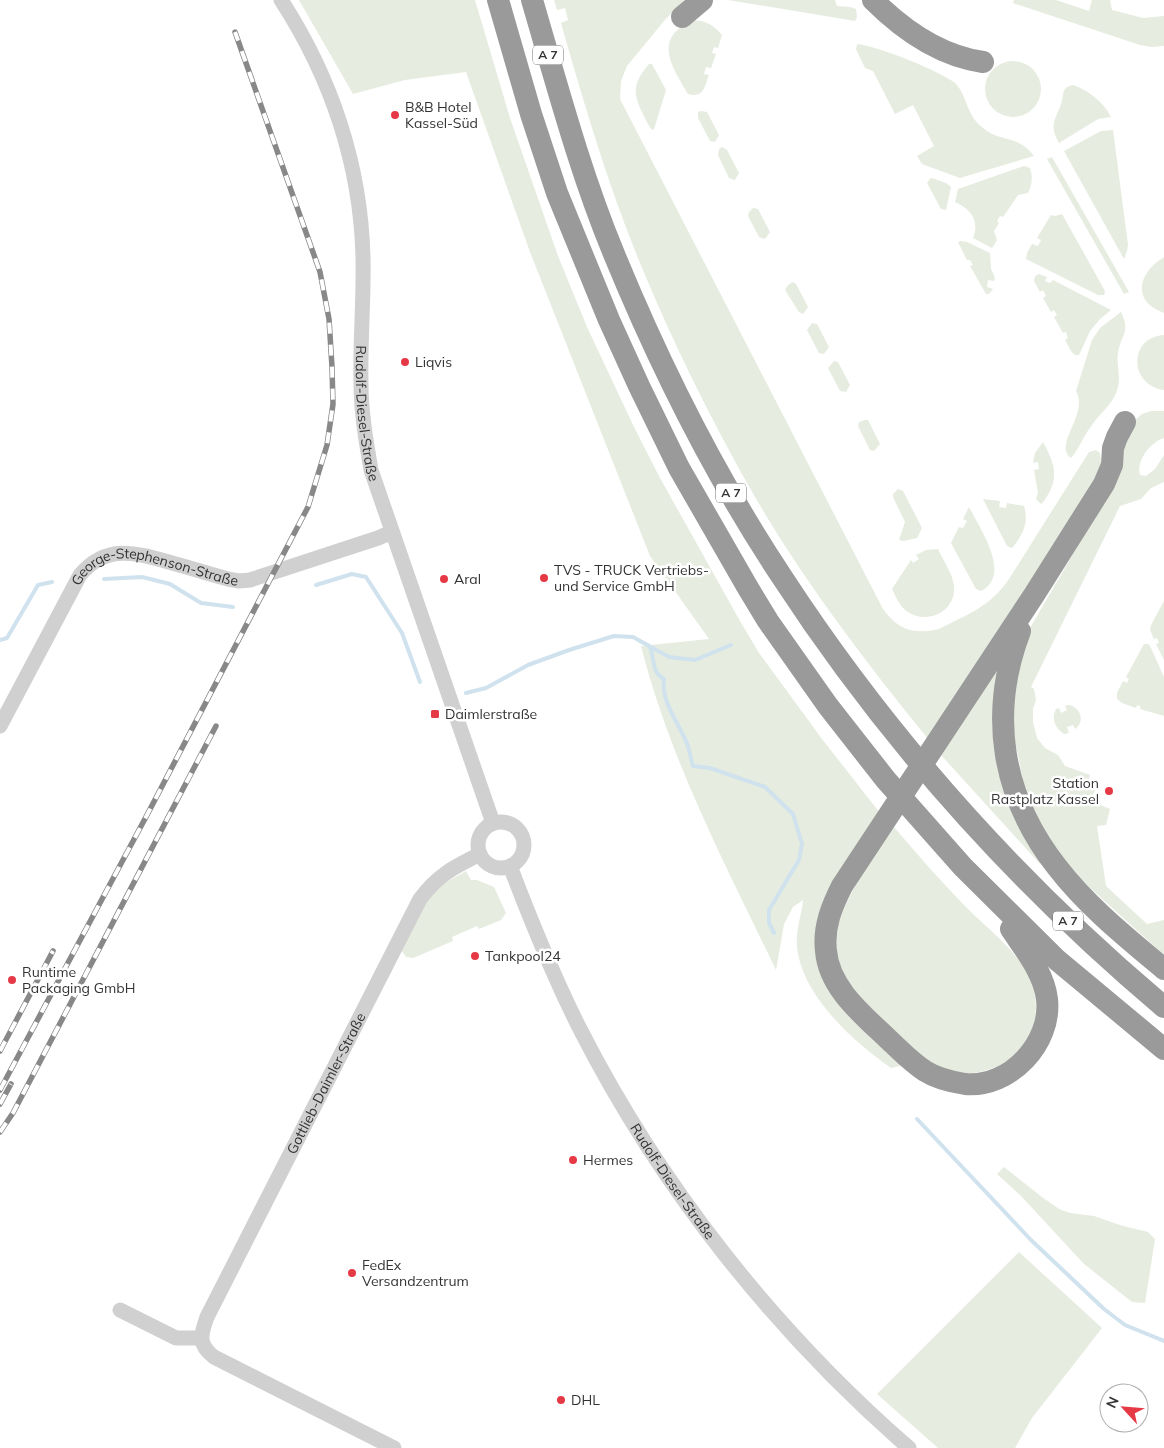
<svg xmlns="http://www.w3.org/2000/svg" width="1164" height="1448" viewBox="0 0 1164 1448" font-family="Mulish,sans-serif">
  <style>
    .green { fill: #e6ecdf }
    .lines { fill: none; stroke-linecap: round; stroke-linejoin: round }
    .stream { stroke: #cfe2ee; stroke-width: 4 }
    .minor { stroke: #d0d0d0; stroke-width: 15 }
    .highway { stroke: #9a9a9a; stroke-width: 22 }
    .rail-casing { stroke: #888; stroke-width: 5.5 }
    .rail { stroke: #fff; stroke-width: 4; stroke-dasharray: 11; stroke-linecap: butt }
    .poi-dot { fill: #e63946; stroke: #fff; stroke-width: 2 }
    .labels { text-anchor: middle; stroke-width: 5; stroke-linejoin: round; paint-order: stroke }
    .shield { fill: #fff; stroke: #707070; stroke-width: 1 }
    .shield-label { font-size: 12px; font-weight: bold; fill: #333 }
    .poi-label { font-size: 14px; fill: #333; stroke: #fff; text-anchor: start }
    .street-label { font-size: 14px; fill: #333; stroke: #fff }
  </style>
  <rect width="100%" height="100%" fill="#fff"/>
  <g class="green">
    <path d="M299,0H475L510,118L558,256L587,327L634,427L660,478L740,621L759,653L822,739L880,813L817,935L904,1065L891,1068C854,1042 807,1000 798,954C794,935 801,918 803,900L793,907L784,924L776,970C725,864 670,760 641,646L709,639L650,556L530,252L466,72L405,80L353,94Z"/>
    <path d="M554,0H684L664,21L627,66L621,81L620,99L883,609C898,630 914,635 939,629C968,614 990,607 1009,579L1089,452L1096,450L1100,453L1101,462L1104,463L1103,472L928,739C866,662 805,583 755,497C712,422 673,343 640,263C608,185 584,104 561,23L568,20L565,8L557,10Z"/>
    <polygon points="728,0 835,0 837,6 850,7 856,9 857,17 855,21"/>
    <polygon points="1014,0 1056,0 1089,11 1092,0 1110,0 1112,10 1143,18 1164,16 1164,46 1152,47 1140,45 1013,3"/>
    <path d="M691,21C704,19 713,25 722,35L718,48L714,47L712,53L716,54L711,68L706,67L704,74L709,75C704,88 704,98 688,94C673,67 652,40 691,21Z"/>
    <path d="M859,44C887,50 930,67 954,82C968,95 965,114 983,128C1000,143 1018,134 1034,156L960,178L922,164L917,156L934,146L913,105L895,114L873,71L865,68L856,49L857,45Z"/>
    <circle cx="1013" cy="89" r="28"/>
    <path d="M649,64H652L653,66L666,90L654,129L652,130C648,125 645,118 642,112C632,91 634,82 649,64Z"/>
    <path d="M1073,85C1089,90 1104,103 1111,117L1098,119L1059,143C1049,125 1055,121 1061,104C1065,94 1060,88 1073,85Z"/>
    <polygon points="701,111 707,112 719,135 715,142 710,141 698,118 698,112"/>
    <polygon points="1113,130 1128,245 1127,251 1124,259 1064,151 1101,131"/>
    <polygon points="722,147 727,150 739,173 735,180 729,178 718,155 719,149"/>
    <polygon points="1052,157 1129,292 1124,294 1047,159"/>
    <path d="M1024,166L1030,168C1033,177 1032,185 1028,193L1018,195L1003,217L1000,216L997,221L999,223L994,231L997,240L992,248L973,238C980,221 971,209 955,202L958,189Z"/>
    <polygon points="932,178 946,183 951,187 946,210 941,209 927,183 930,179"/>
    <polygon points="753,208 758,209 770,232 765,239 759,237 748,216 749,212"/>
    <polygon points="1062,214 1105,291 1104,295 1098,295 1026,259 1027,253 1032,244 1038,246 1041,240 1037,238 1051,215 1055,216"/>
    <polygon points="961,241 967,242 990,253 991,269 995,278 994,281 988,280 987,287 993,289 989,294 986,294 970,266 973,265 970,260 967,260 958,242"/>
    <path d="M1164,257V313C1131,301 1138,273 1164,257Z"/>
    <polygon points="1039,274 1047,277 1045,281 1050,283 1053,280 1111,310 1100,319 1090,331 1079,355 1075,355 1071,351 1065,340 1068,338 1066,332 1063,333 1054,317 1057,315 1054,310 1051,312 1043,298 1046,296 1043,290 1040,292 1034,281 1035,276"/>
    <polygon points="793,282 796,284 808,307 803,314 799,312 785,290 788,285"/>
    <path d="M1121,312C1131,333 1121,334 1118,353C1116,364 1121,376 1118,387C1115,402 1100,413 1092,425C1084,435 1079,449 1071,458C1053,444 1089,415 1076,391L1092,340L1100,328Z"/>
    <polygon points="812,323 817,324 829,347 824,354 819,353 807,330"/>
    <path d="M1164,335V390H1163C1128,384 1129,337 1164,335Z"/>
    <polygon points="834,361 838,362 850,385 846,392 840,391 828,368"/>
    <path d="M1151,411H1164V438C1151,442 1136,460 1140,475L1146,476L1155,469L1164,455V482L1151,488L1141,499L1120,506L1031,687L1034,689L1036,700L1033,709V722L1037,738L1045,748L1058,755L1065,766L1090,775L1089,779L1098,782L1091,801L1110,809L1106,825L1097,826L1106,886L1147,924L1164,920V955L1089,887L1069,866L1048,840L1027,801L1010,715L1027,633L1083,537L1133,422L1142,414Z"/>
    <polygon points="865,420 868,420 880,444 874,451 870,450 858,426 859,422"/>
    <path d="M1043,442C1052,459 1059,473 1050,491C1047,496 1045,501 1041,504L1036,499L1038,493L1034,470L1039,469L1038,462L1033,463L1035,453Z"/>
    <polygon points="898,489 903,491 922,528 917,538 904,541 899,540 905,522 893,497 893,494"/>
    <path d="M983,499L1000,501L999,507L1006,508L1007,503L1024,506C1029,523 1023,535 1012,548L1007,546Z"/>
    <path d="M969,507C979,527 1013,575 981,591L976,589L951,543L959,527L963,528L967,521L963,519Z"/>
    <path d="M938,549C943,560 952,573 954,585C957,611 928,625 908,612C900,607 896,597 892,589L911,560L913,563L919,559L916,555L926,550Z"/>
    <polygon points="1164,601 1164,660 1156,644 1159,643 1157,638 1154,639 1150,630 1151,625"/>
    <polygon points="1144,644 1148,644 1150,646 1164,677 1164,716 1140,709 1141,707 1137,705 1136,708 1122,703 1117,699 1117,693 1123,681 1127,683 1129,679 1126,677"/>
    <polygon points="995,672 999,674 997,690 1044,861 1040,864 940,754"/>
    <path d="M1068,705C1080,706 1086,722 1075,729L1073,725L1067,727L1069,733L1064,734C1055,728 1051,719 1056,709L1059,708L1061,713L1067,710L1065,706Z"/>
    <path d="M894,827C916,853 938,878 962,903C982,924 1018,951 1030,978C1038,996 1038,1019 1029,1036C1011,1070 969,1083 935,1065C917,1056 904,1040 889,1026C862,999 832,974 836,932C836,926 840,920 842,914C854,882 875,855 894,827Z"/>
    <polygon points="466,871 471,880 477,880 494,887 506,913 501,920 479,929 477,926 452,937 453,941 413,958 406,957 402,951 403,945 426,900 438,887"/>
    <polygon points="1004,1167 1042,1197 1059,1209 1070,1213 1094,1216 1123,1226 1148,1232 1155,1239 1145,1303 1132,1302 1084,1264 1021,1196 997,1174"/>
    <polygon points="1019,1252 1102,1328 1032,1418 1015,1448 938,1448 877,1394"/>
  </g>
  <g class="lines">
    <g class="stream">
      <polyline points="104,579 142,577 170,584 201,603 233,607"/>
      <polyline points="316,585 352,574 366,577 402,633 420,682"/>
      <polyline points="0,640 7,638 38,585 52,582"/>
      <path d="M650,647C655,659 651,672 664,679C661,704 680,724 688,746C690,753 691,760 693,766L710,768L765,787L793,814L802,844L799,860L769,910V923L774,933"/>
      <polyline points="466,693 486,688 528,665 569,650 614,636 633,637 669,657 695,660 731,645"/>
      <polyline points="917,1119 1031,1240 1104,1309 1125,1325 1164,1341"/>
    </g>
    <g class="minor">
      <path id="s1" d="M281,0C331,77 361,165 363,258C364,299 360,341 361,383C361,412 366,441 371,470L493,823"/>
      <path id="s2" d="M0,726L80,575C107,543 137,553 172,563C191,568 209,574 228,579L239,581L250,580L378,538L392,532"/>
      <circle cx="501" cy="845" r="23"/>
      <path id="s3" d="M510,866C531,921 553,976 580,1029C661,1188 775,1331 909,1448"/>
      <polyline points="120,1310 176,1338 201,1338"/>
      <path id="s4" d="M394,1448L214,1357C197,1344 201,1334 207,1317L420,899C438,875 454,867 480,854"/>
    </g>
    <g class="highway">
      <polyline points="498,0 531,114 557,193 609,320 639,386 679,468 748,588 768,621 828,706 886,780 963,867 1057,960 1164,1049"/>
      <path d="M532,0C557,85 580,172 614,254C660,366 715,476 782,577C887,738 1017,883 1164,1007"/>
      <path d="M873,0C903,30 941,56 983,62"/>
      <polyline points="682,17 702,0"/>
      <path d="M1020,631C988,715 1002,797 1057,867C1087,906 1127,938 1164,969"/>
      <path d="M1011,929C1025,950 1044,973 1047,999C1052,1043 1010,1088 965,1084C952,1082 936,1078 925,1071C911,1062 900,1050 888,1039C863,1015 829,988 826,951C823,927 832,906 842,886L1034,595L1104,484L1112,465L1113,448L1117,437L1125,422"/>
    </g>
    <g class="rail-casing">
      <g id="rail">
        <polyline points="0,1051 53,951"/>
        <polyline points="0,1090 147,815 308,507 327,445 333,404 332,367 329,319 320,272 235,32"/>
        <polyline points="0,1104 11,1084"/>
        <polyline points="0,1132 13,1113 216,726"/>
      </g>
    </g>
    <use href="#rail" class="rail"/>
  </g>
  <g class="poi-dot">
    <circle cx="395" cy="115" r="5"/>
    <circle cx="405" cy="362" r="5"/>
    <circle cx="544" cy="578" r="5"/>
    <circle cx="444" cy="579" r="5"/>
    <rect x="430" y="709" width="10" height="10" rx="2.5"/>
    <circle cx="1109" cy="791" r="5"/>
    <circle cx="475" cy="956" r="5"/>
    <circle cx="12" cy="980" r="5"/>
    <circle cx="573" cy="1160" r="5"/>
    <circle cx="352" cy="1273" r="5"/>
    <circle cx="561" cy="1400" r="5"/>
  </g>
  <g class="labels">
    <g class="shield">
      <rect x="533" y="45.5" width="30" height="19" rx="4"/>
      <rect x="716" y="483.5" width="30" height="19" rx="4"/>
      <rect x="1053" y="911.5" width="30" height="19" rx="4"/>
    </g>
    <g class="shield-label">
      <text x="548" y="59">A 7</text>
      <text x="731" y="497">A 7</text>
      <text x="1068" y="925">A 7</text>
    </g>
    <g class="poi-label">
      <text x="405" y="112">B&amp;B Hotel<tspan x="405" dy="16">Kassel-Süd</tspan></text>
      <text x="415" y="367">Liqvis</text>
      <text x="554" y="575">TVS - TRUCK Vertriebs-<tspan x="554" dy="16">und Service GmbH</tspan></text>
      <text x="454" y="584">Aral</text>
      <text x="445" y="719">Daimlerstraße</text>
      <text x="1099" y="788" text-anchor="end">Station<tspan x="1099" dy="16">Rastplatz Kassel</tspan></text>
      <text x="485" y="961">Tankpool24</text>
      <text x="22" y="977">Runtime<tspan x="22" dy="16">Packaging GmbH</tspan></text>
      <text x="583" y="1165">Hermes</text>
      <text x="362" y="1270">FedEx<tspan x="362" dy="16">Versandzentrum</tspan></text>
      <text x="571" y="1405">DHL</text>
    </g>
    <g class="street-label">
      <text dy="5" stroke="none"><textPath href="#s1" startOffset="430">Rudolf-Diesel-Straße</textPath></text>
      <text dy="5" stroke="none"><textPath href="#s2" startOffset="250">George-Stephenson-Straße</textPath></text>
      <text dy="5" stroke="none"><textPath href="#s4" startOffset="509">Gottlieb-Daimler-Straße</textPath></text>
      <text dy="5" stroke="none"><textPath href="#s3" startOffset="356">Rudolf-Diesel-Straße</textPath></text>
    </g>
  </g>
  <g transform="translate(1124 1408) rotate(296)"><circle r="24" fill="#ffffff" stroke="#adadad"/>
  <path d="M0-4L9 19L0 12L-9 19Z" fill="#e63946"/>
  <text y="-8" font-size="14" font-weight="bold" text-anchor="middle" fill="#333333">N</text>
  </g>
</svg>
